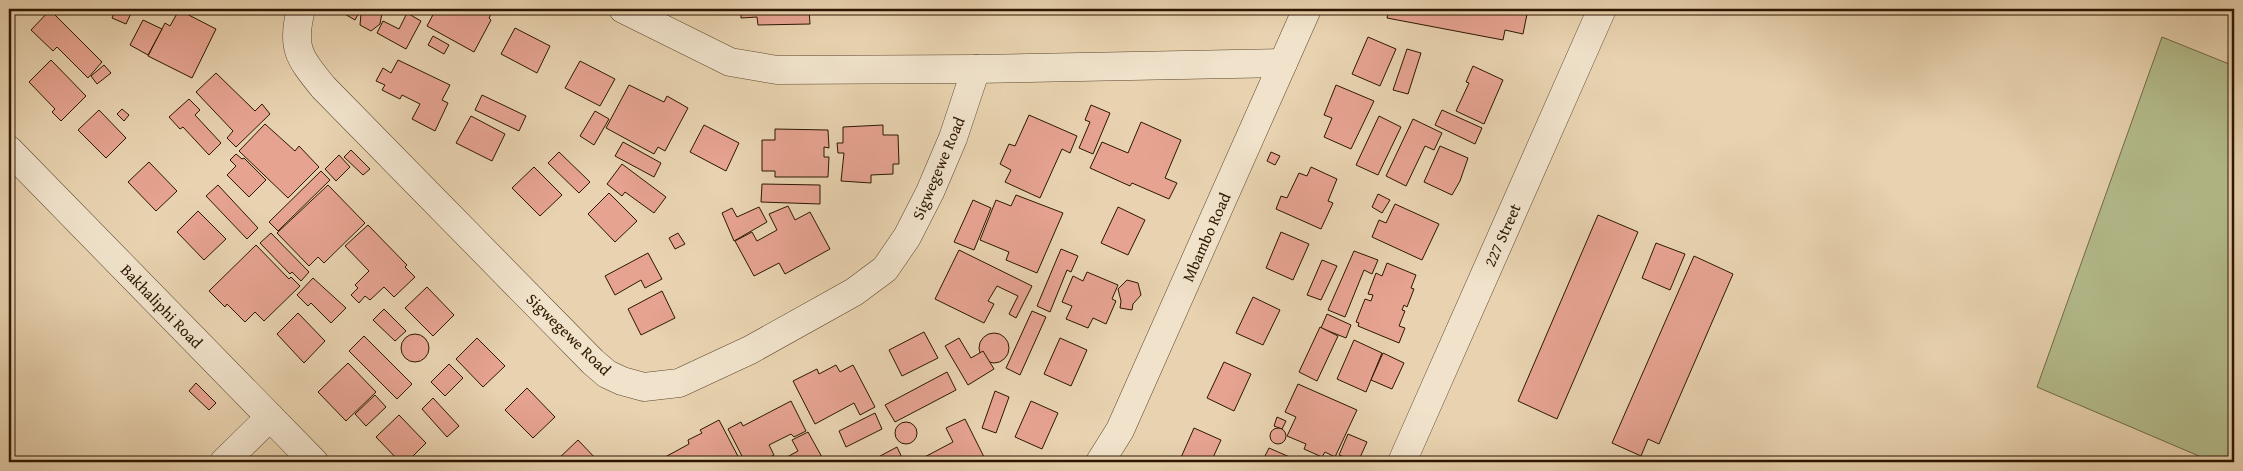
<svg xmlns="http://www.w3.org/2000/svg" width="2243" height="471" viewBox="0 0 2243 471" font-family="'Gentium Book Plus',serif">
  <style>
    .green { fill: #b4bc8c; stroke: #706a46 }
    .building { fill: #e6a390; stroke: #2c1700 }
    .lines { fill: none; stroke-linecap: round; stroke-linejoin: round }
    .minor-casing { stroke: #5b462c; stroke-width: 29 }
    .minor { stroke: #f0e2cb; stroke-width: 28 }
    .labels { text-anchor: middle; stroke-width: 5; stroke-linejoin: round; paint-order: stroke }
    .street-label { font-size: 16px; fill: #2c1700; stroke: #f0e2cb }
  </style>
  <rect width="100%" height="100%" fill="#e8d2af"/>
  <filter id="stains"><feTurbulence type="fractalNoise" baseFrequency=".004" numOctaves="4"/><feColorMatrix values="0 0 0 0 .2 0 0 0 0 .09 0 0 0 0 .02 0 0 0 .5 -.17"/></filter>
  <radialGradient id="worn" r=".72"><stop offset=".6" stop-color="#630" stop-opacity="0"/><stop offset="1" stop-color="#630" stop-opacity=".3"/></radialGradient>
  <polygon class="green" points="2162,37 2234,66 2234,462 2213,462 2037,387"/>
  <g class="building">
    <polygon points="116,9 133,9 126,24 112,18"/>
    <polygon points="346,9 361,9 355,20 343,13"/>
    <polygon points="369,9 382,13 380,24 371,31 360,25 361,14"/>
    <polygon points="436,9 494,9 489,18 491,20 474,52 427,26"/>
    <polygon points="741,9 809,9 810,24 758,25 757,17 741,18"/>
    <polygon points="1389,9 1528,9 1523,34 1505,30 1503,40 1387,18"/>
    <polygon points="50,10 102,62 88,78 57,47 53,51 31,30"/>
    <polygon points="179,10 216,29 192,78 148,56 165,23 170,26"/>
    <polygon points="407,13 421,21 406,49 377,33 383,21 399,29"/>
    <polygon points="143,20 162,29 148,55 130,45"/>
    <polygon points="515,28 550,46 537,73 501,54"/>
    <polygon points="433,36 449,45 444,54 428,45"/>
    <polygon points="1368,37 1396,49 1380,86 1352,74"/>
    <polygon points="1407,49 1421,53 1408,94 1393,90"/>
    <polygon points="51,60 86,96 61,121 52,112 55,109 29,82"/>
    <polygon points="398,60 450,85 442,100 448,103 435,131 412,119 420,104 402,95 400,99 382,90 385,85 376,81 383,68 391,73"/>
    <polygon points="580,61 615,79 600,106 565,88"/>
    <polygon points="104,65 111,73 97,84 91,76"/>
    <polygon points="1473,66 1503,80 1484,124 1456,111 1469,83 1466,82"/>
    <polygon points="216,73 255,111 262,104 270,114 236,147 227,138 233,131 196,92"/>
    <polygon points="629,85 664,102 667,96 688,108 665,151 658,147 654,154 606,128"/>
    <polygon points="1336,85 1374,101 1351,149 1324,137 1332,118 1324,115"/>
    <polygon points="482,95 526,116 519,131 475,110"/>
    <polygon points="189,99 200,110 195,115 221,143 209,155 183,127 180,129 169,117"/>
    <polygon points="1091,105 1110,113 1093,154 1079,148 1090,122 1085,120"/>
    <polygon points="122,109 129,115 124,121 117,114"/>
    <polygon points="99,110 126,138 106,158 78,130"/>
    <polygon points="1442,110 1482,128 1475,144 1435,125"/>
    <polygon points="595,111 609,119 594,145 580,136"/>
    <polygon points="1029,115 1077,136 1070,153 1062,149 1040,198 1005,182 1011,170 1000,164 1009,144 1015,146"/>
    <polygon points="471,116 505,134 492,161 456,143"/>
    <polygon points="1379,116 1401,127 1378,175 1356,165"/>
    <polygon points="1413,119 1442,133 1434,150 1425,146 1406,186 1386,176"/>
    <polygon points="1141,122 1181,140 1165,178 1177,183 1169,199 1132,183 1130,186 1090,168 1102,142 1128,153"/>
    <polygon points="265,124 295,151 299,146 319,167 288,198 239,151"/>
    <polygon points="704,125 739,143 726,171 690,152"/>
    <polygon points="883,125 883,135 898,135 899,164 893,164 893,174 871,175 871,183 841,181 844,153 838,153 837,143 843,143 843,127"/>
    <polygon points="775,129 828,130 829,148 824,147 824,157 829,157 828,177 775,177 775,171 762,171 762,140 775,140"/>
    <polygon points="623,142 661,163 654,177 615,156"/>
    <polygon points="1440,146 1468,158 1460,181 1452,195 1424,182"/>
    <polygon points="351,150 370,169 363,175 344,157"/>
    <polygon points="559,152 590,182 579,193 548,163"/>
    <polygon points="1271,152 1280,156 1275,165 1267,161"/>
    <polygon points="236,154 242,159 244,158 266,180 249,197 227,175 236,166 230,160"/>
    <polygon points="339,155 350,167 336,181 325,169"/>
    <polygon points="149,162 177,191 156,211 128,182"/>
    <polygon points="622,164 666,197 654,213 625,192 622,196 607,184"/>
    <polygon points="534,167 562,195 540,216 512,188"/>
    <polygon points="1311,167 1337,179 1328,201 1333,203 1321,229 1276,209 1281,196 1287,198 1299,173 1307,176"/>
    <polygon points="321,171 330,180 278,231 269,222"/>
    <polygon points="762,184 820,185 820,204 761,202"/>
    <polygon points="218,185 258,228 247,239 206,196"/>
    <polygon points="328,185 365,223 324,263 318,257 309,266 277,233"/>
    <polygon points="609,193 637,221 615,242 588,214"/>
    <polygon points="1378,194 1390,200 1382,213 1372,207"/>
    <polygon points="1016,195 1063,213 1037,273 1006,260 1009,252 980,240 996,200 1011,206"/>
    <polygon points="973,200 991,208 974,250 954,242"/>
    <polygon points="1395,204 1439,224 1422,260 1372,237 1379,220 1386,223"/>
    <polygon points="788,206 795,220 810,212 830,249 785,274 779,263 754,276 735,241 752,232 757,241 777,230 769,214"/>
    <polygon points="759,207 767,222 734,241 722,213 732,208 737,217"/>
    <polygon points="1118,207 1145,220 1128,255 1101,243"/>
    <polygon points="198,211 226,239 204,260 177,232"/>
    <polygon points="1598,215 1638,232 1557,419 1518,401"/>
    <polygon points="368,225 407,265 405,267 415,277 394,297 384,287 370,300 365,296 359,303 351,295 358,288 355,285 369,271 345,246"/>
    <polygon points="1281,232 1309,244 1293,280 1266,268"/>
    <polygon points="271,233 309,272 301,281 292,272 290,274 260,243"/>
    <polygon points="678,233 685,244 675,249 669,238"/>
    <polygon points="1656,243 1685,254 1670,290 1642,278"/>
    <polygon points="256,245 289,279 291,277 300,286 264,321 255,312 245,322 227,304 225,307 209,291"/>
    <polygon points="1061,249 1078,256 1071,272 1067,270 1050,312 1037,306"/>
    <polygon points="959,250 1032,286 1016,318 1009,314 1018,296 997,286 988,301 994,304 984,323 935,299"/>
    <polygon points="1354,251 1378,260 1372,274 1364,270 1345,317 1328,310"/>
    <polygon points="648,253 662,279 645,288 641,280 615,295 605,276"/>
    <polygon points="1694,256 1733,274 1659,444 1648,439 1641,456 1612,443"/>
    <polygon points="1322,260 1337,266 1321,300 1307,295"/>
    <polygon points="1387,263 1416,275 1411,288 1414,289 1407,307 1404,305 1402,310 1405,311 1399,326 1405,328 1399,343 1358,326 1359,323 1356,322 1365,299 1371,301 1373,295 1368,294 1376,273 1382,276"/>
    <polygon points="1087,272 1118,285 1112,299 1116,301 1106,324 1093,318 1088,328 1066,319 1072,306 1062,302 1073,276 1083,281"/>
    <polygon points="313,278 346,308 331,323 311,303 308,306 297,295"/>
    <polygon points="1127,280 1138,283 1141,295 1133,304 1132,310 1120,308 1121,301 1118,289"/>
    <polygon points="427,287 454,315 433,336 405,308"/>
    <polygon points="662,291 675,318 641,335 628,309"/>
    <polygon points="1253,297 1280,310 1263,345 1236,333"/>
    <polygon points="384,309 406,331 395,341 373,320"/>
    <polygon points="1032,311 1046,317 1020,375 1006,368"/>
    <polygon points="298,313 325,341 304,363 277,334"/>
    <polygon points="1327,314 1351,325 1346,338 1321,328"/>
    <polygon points="1320,327 1338,336 1317,381 1299,372"/>
    <polygon points="924,332 938,358 902,376 889,350"/>
    <circle cx="994" cy="348" r="15"/>
    <circle cx="415" cy="348" r="14"/>
    <polygon points="364,336 412,384 397,399 349,351"/>
    <polygon points="477,338 505,366 483,387 456,359"/>
    <polygon points="959,338 971,358 983,351 994,369 968,385 945,346"/>
    <polygon points="1060,338 1087,350 1071,386 1044,374"/>
    <polygon points="1354,340 1382,353 1366,392 1337,379"/>
    <polygon points="1383,353 1404,363 1392,389 1371,380"/>
    <polygon points="1224,362 1251,374 1234,411 1207,398"/>
    <polygon points="348,363 376,392 346,421 318,392"/>
    <polygon points="449,364 463,378 445,396 431,382"/>
    <polygon points="836,365 840,372 853,365 875,407 860,415 854,403 815,424 793,381 817,369 819,374"/>
    <polygon points="947,372 956,390 895,422 885,405"/>
    <polygon points="196,383 216,403 209,410 189,391"/>
    <polygon points="1298,384 1357,410 1335,457 1325,452 1322,457 1304,449 1306,444 1287,436 1296,417 1285,412"/>
    <polygon points="527,388 555,417 533,438 505,410"/>
    <polygon points="995,391 1009,397 996,433 982,428"/>
    <polygon points="375,395 386,407 366,426 355,414"/>
    <polygon points="433,398 459,426 447,437 422,409"/>
    <polygon points="791,401 806,431 794,437 791,434 769,445 774,455 761,462 745,462 728,429 741,422 743,426"/>
    <polygon points="1031,401 1058,413 1042,449 1015,437"/>
    <polygon points="875,413 882,429 846,447 839,431"/>
    <polygon points="399,415 426,443 407,462 400,462 376,437"/>
    <polygon points="1277,417 1286,421 1282,429 1274,426"/>
    <polygon points="965,419 985,459 979,462 921,462 919,460 953,442 946,428"/>
    <polygon points="719,420 741,462 649,462 655,459 656,462 689,444 688,440 702,433 700,430"/>
    <circle cx="906" cy="433" r="11"/>
    <polygon points="1194,428 1221,440 1211,462 1179,462"/>
    <circle cx="1278" cy="436" r="8"/>
    <polygon points="808,432 823,459 817,462 778,462 798,451 792,440"/>
    <polygon points="1348,434 1367,442 1358,462 1339,455"/>
    <polygon points="578,440 599,462 558,462 556,461"/>
    <polygon points="897,447 904,462 869,462"/>
    <polygon points="1269,448 1292,458 1291,462 1262,462"/>
  </g>
  <g class="lines">
    <g class="minor-casing">
      <g id="minor">
        <path d="M301,9C291,48 299,57 323,87L593,362L607,374L622,381L644,387L679,383L750,350L854,292L885,269L907,237L930,192L953,138L976,69"/>
        <polyline points="623,9 730,62 777,70 976,69 1283,63"/>
        <polyline points="9,150 314,462"/>
        <polyline points="224,462 270,417"/>
        <polyline points="1100,462 1120,430 1307,9"/>
        <polyline points="1402,462 1602,9"/>
      </g>
    </g>
    <use href="#minor" class="minor"/>
  </g>
  <g class="labels">
    <g class="street-label">
      <text transform="translate(938 168) rotate(-67)" y="6">Sigwegewe Road</text>
      <text transform="translate(1502 235) rotate(-66)" y="6">227 Street</text>
      <text transform="translate(1206 237) rotate(-66)" y="6">Mbambo Road</text>
      <text transform="translate(162 306) rotate(46)" y="6">Bakhaliphi Road</text>
      <text transform="translate(569 334) rotate(44)" y="6">Sigwegewe Road</text>
    </g>
  </g>
  <rect width="2243" height="471" fill="none" stroke="#e8d2af" stroke-width="30"/>
  <rect x="10" y="10" width="2223" height="451" fill="none" stroke="#2c1700" stroke-width="2.5"/>
  <rect x="15" y="15" width="2213" height="441" fill="none" stroke="#2c1700"/>
  <rect width="100%" height="100%" filter="url(#stains)"/>
  <rect width="100%" height="100%" fill="url(#worn)"/>
</svg>
